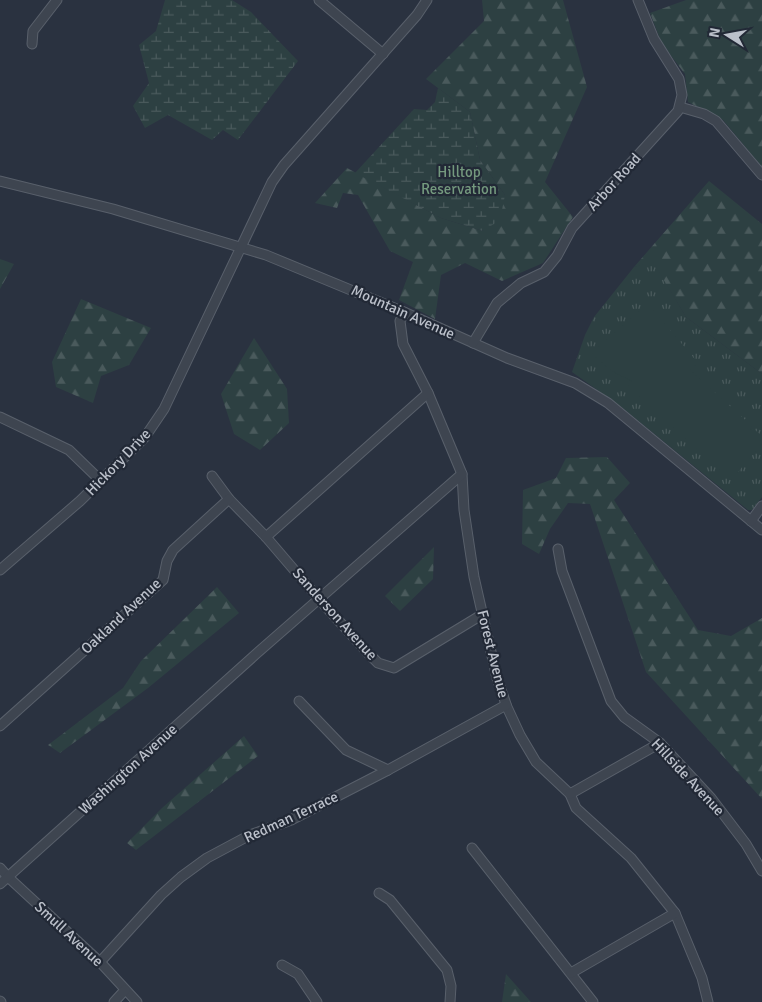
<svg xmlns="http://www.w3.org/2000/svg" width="762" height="1002" viewBox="0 0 762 1002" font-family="Signika,sans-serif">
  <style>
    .grass { fill: url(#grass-tufts) }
    .forest { fill: url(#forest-firs) }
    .wetland { fill: url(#wetland-marsh) }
    .pitch { fill: #2d4042 }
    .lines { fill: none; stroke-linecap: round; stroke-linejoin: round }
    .minor-casing { stroke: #59606b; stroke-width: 11 }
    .minor { stroke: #3e4550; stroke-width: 9 }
    .labels { text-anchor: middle; stroke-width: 4.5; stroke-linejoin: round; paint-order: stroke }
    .park-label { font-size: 15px; fill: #74997e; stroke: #222936 }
    .street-label { font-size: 15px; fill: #bbc0ca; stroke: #222936 }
  </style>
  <defs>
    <pattern id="grass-tufts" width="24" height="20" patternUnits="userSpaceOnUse" patternTransform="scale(1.25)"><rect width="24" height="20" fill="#2d4042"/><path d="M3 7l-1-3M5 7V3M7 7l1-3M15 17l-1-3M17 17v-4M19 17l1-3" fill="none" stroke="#4a5a5c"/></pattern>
    <pattern id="forest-firs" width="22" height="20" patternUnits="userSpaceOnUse" patternTransform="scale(1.25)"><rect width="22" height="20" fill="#2d4042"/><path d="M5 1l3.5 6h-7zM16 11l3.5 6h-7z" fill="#4a5a5c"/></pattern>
    <pattern id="wetland-marsh" width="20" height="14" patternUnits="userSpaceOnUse" patternTransform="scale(1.25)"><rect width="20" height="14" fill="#2d4042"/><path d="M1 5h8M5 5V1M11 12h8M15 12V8" fill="none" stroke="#4a5a5c"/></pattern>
  </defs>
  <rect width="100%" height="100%" fill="#2a3240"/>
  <polygon class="grass" points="653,261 686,317 762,374 762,497 752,510 748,510 620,406 572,372 585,335 594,317 634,267"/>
  <g class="forest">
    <polygon points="482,0 563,0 587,87 545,182 573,217 543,263 502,281 465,263 441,275 435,319 399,300 413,262 390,251 358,195 343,193 337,208 315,203 347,168 441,218 483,231 505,195 480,160 470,112 426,79 484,21"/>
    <polygon points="686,0 762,0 762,167 723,120 688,102 685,74 662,44 650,13"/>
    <polygon points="709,181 762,224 762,374 686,317 653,262 634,267"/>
    <polygon points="0,259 14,264 0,289"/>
    <polygon points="81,299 151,328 129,365 101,376 93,403 56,387 52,362"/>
    <polygon points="254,338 287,389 289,423 260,450 234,434 221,394"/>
    <polygon points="607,457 630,483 614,500 698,630 731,636 762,618 762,799 646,672 590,504 568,503 550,529 539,554 522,544 523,490 556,478 566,458"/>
    <polygon points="434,547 433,579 400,611 385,596"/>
    <polygon points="217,587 239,613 148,688 60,753 48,745 123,688 141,661"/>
    <polygon points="244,736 258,756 136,850 127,843 162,808"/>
    <polygon points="506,974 531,1002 502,1002"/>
  </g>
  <g class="wetland">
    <polygon points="165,0 232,0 251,12 298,61 238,140 223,130 212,140 168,115 145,128 133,106 149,83 139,45 156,31"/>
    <polygon points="438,88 470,112 480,160 505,195 500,220 483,231 441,218 355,173 414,109 427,110 435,102"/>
  </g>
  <path class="pitch" d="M648,304L698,363L690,370L752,426L750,429L755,430L762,436V444L731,480L628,386L632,381C615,374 604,366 592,353Z"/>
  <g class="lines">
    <g class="minor-casing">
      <g id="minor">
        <polyline points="319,0 383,54"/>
        <polyline points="32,44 33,31 57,0"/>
        <polyline points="680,107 704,114 716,121 762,175"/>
        <polyline points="0,181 113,209 266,255 404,312 507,358 575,383 608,403 762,530"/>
        <polyline points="404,312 400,321 403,344 428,393 462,474 464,510 474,577 497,678 507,707 520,735 536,762 570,794 576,808 631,858 675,913 702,978 708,1002"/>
        <polyline points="473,343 497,303 521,283 544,272 557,256 572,228 678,111 682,95 679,79 654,39 638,0"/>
        <polyline points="0,417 69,450 101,481"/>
        <polyline points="212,476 229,499 266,537 319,599 367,652 378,663 394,668 483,614"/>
        <polyline points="751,521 762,506"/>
        <polyline points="266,537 428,393"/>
        <polyline points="558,549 562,571 611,701 624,717 660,743 711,798 746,844 762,871"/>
        <polyline points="0,570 80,501 145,437 164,409 272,182 284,165 417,15 427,0"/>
        <polyline points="299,701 346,750 388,770"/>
        <polyline points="0,726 163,580 167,561 173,550 229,499"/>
        <polyline points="570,794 660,743"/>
        <polyline points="472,848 593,1002"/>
        <polyline points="0,868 8,877 100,962 137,1002"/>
        <polyline points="0,884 256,654 462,474"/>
        <polyline points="379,893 390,900 447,970 451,986 450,1002"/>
        <polyline points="100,962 161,895 181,877 207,858 250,835 291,820 388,770 506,705"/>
        <polyline points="282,965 298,974 317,1002"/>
        <polyline points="571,973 675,913"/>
        <polyline points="0,1001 1,1002"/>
        <polyline points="114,1002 125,990"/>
      </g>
    </g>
    <use href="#minor" class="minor"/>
  </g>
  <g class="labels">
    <g class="park-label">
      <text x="459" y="177">Hilltop<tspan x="459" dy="17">Reservation</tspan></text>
    </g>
    <g class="street-label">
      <text transform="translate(614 182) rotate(-48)" y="5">Arbor Road</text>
      <text transform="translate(403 312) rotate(24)" y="5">Mountain Avenue</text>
      <text transform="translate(118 462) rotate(-46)" y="5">Hickory Drive</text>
      <text transform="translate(335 614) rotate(48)" y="5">Sanderson Avenue</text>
      <text transform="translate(121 616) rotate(-43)" y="5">Oakland Avenue</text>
      <text transform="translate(493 654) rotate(76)" y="5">Forest Avenue</text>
      <text transform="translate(128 769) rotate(-42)" y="5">Washington Avenue</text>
      <text transform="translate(688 777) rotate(47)" y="5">Hillside Avenue</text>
      <text transform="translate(291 817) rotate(-25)" y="5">Redman Terrace</text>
      <text transform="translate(69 934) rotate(43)" y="5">Smull Avenue</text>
    </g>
  </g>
  <g transform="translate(727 35) rotate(281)" stroke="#222936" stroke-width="4" paint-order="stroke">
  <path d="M0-4L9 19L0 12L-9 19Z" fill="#bbc0ca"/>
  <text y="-8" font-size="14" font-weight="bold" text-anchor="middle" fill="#bbc0ca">N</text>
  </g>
</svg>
